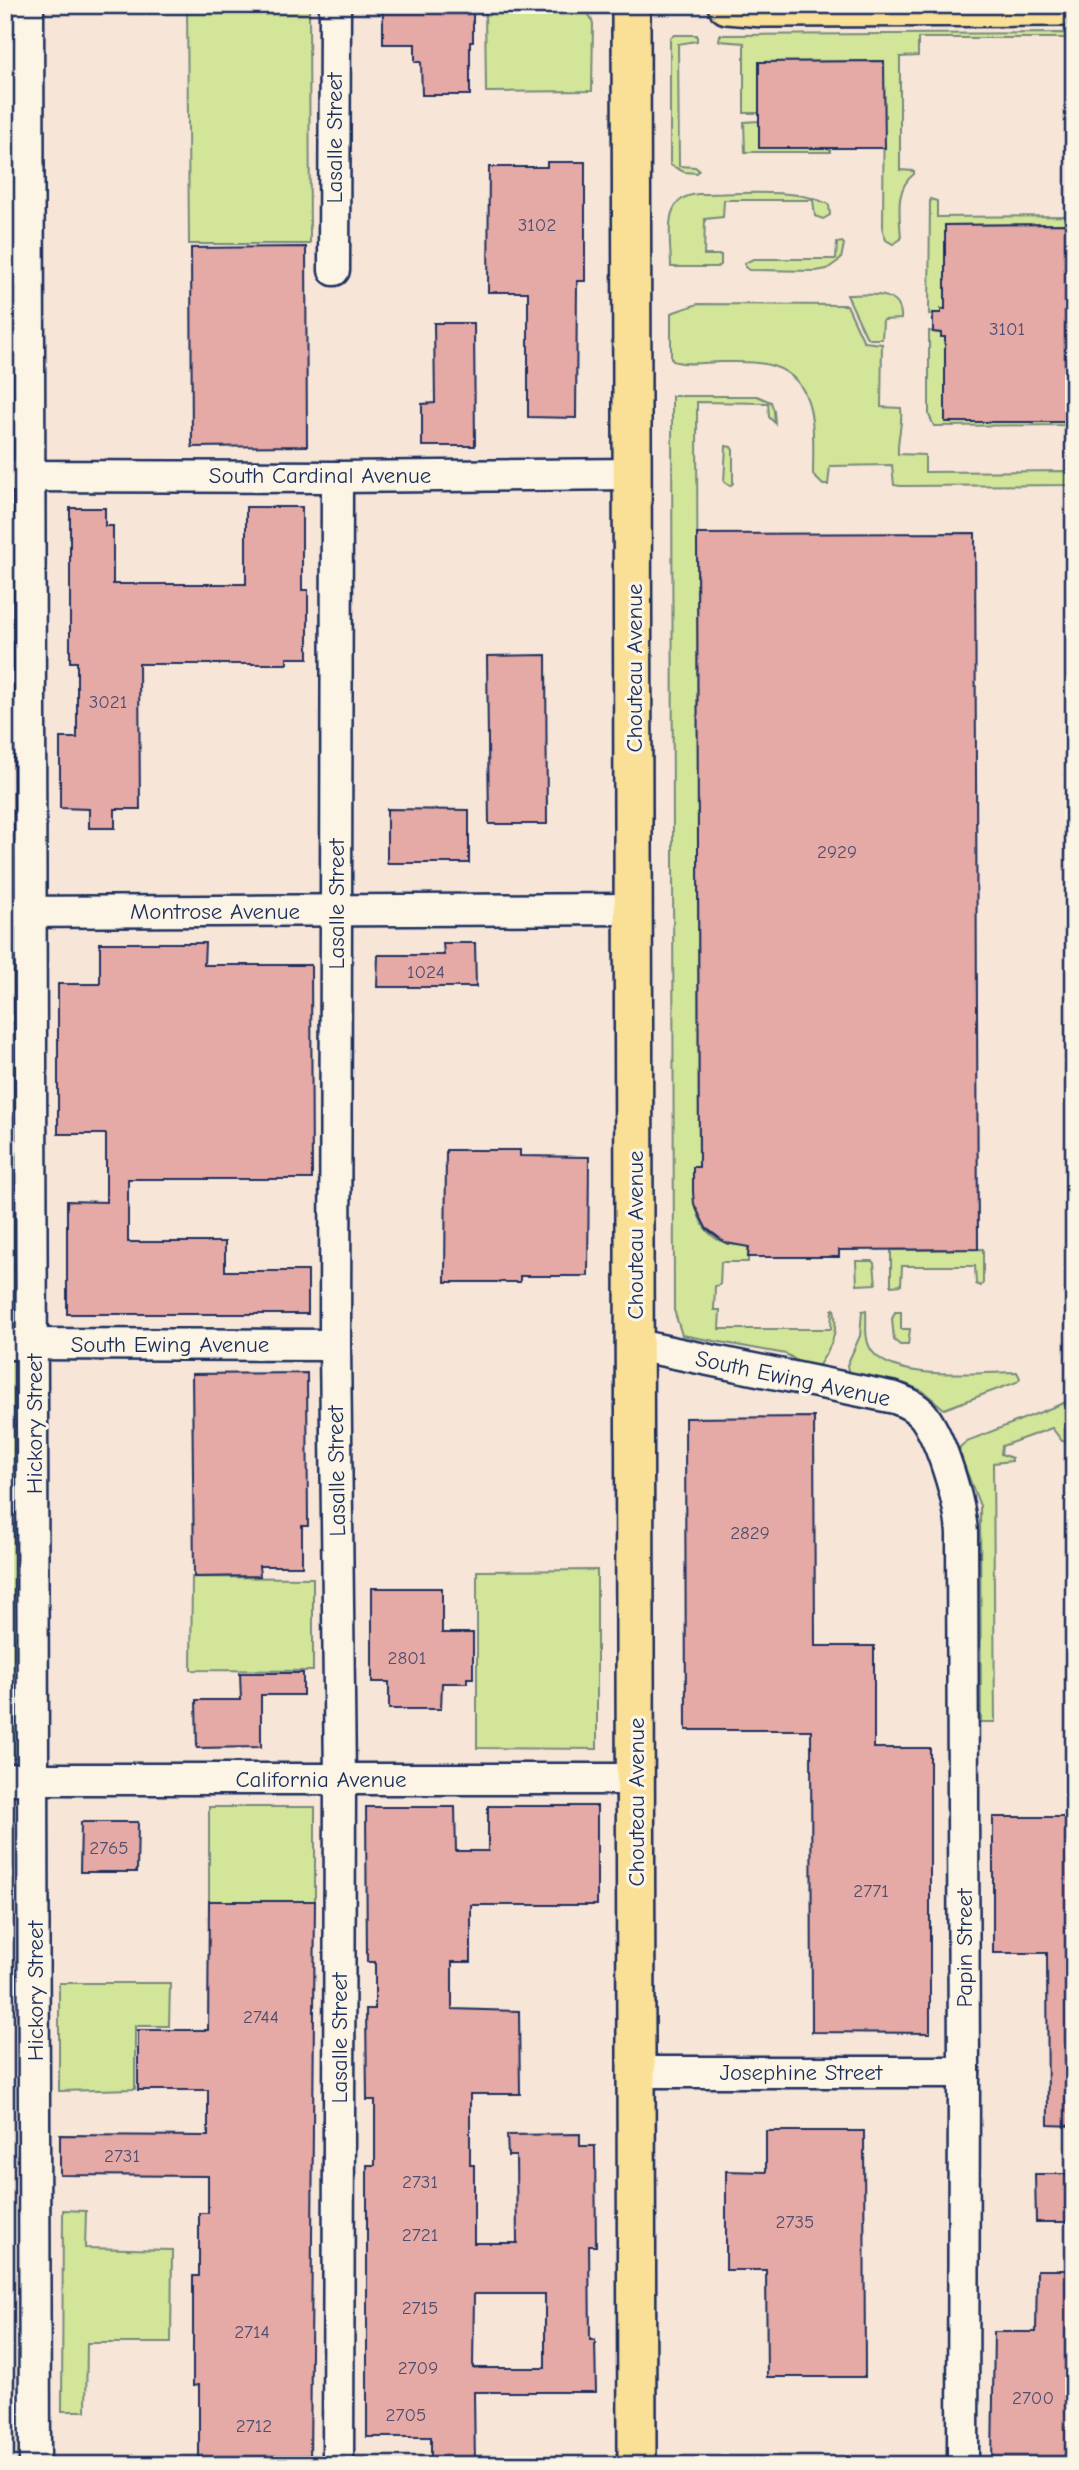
<svg xmlns="http://www.w3.org/2000/svg" width="1079" height="2470" viewBox="0 0 1079 2470" font-family="'Comic Neue',sans-serif">
  <style>
    .green { fill: #d3e599; stroke: #778a7c; stroke-width: 2 }
    .building { fill: #e5aaa5; stroke: #1b2f5e; stroke-width: 2; fill-rule: evenodd }
    .lines { fill: none; stroke-linecap: round; stroke-linejoin: round }
    .minor-casing { stroke: #1b2f5e; stroke-width: 35 }
    .major-casing { stroke: #1b2f5e; stroke-width: 42 }
    .minor { stroke: #fcf5e5; stroke-width: 30 }
    .major { stroke: #fadf96; stroke-width: 37 }
    .labels { text-anchor: middle; stroke-width: 6; stroke-linejoin: round; paint-order: stroke }
    .number-label { font-size: 19px; fill: #4e4e70 }
    .street-label { font-size: 23px; fill: #1b2f5e; stroke: #fcf5e5 }
  </style>
  <rect width="100%" height="100%" fill="#f7e6d8"/>
  <filter id="ink" filterUnits="userSpaceOnUse"><feTurbulence type="fractalNoise" baseFrequency=".0143" numOctaves="2"/><feDisplacementMap in="SourceGraphic" scale="14" xChannelSelector="R" yChannelSelector="G"/><feConvolveMatrix kernelMatrix="1 2 1 2 8 2 1 2 1" color-interpolation-filters="sRGB"/></filter>
  <g filter="url(#ink)">
    <g class="green">
      <polygon points="187,5 309,5 310,244 189,244"/>
      <path d="M485,5H575C585,10 591,14 593,24L592,91L486,92Z"/>
      <path d="M1074,33V38H918V56L900,57V170L914,171V174C894,189 900,216 901,239L893,244L886,240L883,231L884,61L759,62V113H744V43L719,41L720,35Z"/>
      <polygon points="674,35 697,35 697,41 678,44 679,166 695,167 699,170 697,173 684,172 670,165 670,38"/>
      <polygon points="759,121 760,148 830,148 830,152 745,152 744,122"/>
      <path d="M698,194C735,194 798,187 829,205L830,215L823,219L815,216L813,200H724L723,217L705,219L704,255H721V265L717,267H671C671,238 660,197 698,194Z"/>
      <polygon points="930,199 937,201 937,217 1074,216 1074,224 945,225 945,309 941,309 941,313 929,315"/>
      <polygon points="842,242 844,244 841,259 827,269 816,271 749,270 745,267 745,263 753,259 836,259 837,243"/>
      <path d="M847,295C868,295 903,289 901,319L883,320L882,339H870L866,336Z"/>
      <path d="M698,304L847,305L864,342L882,344L881,407L901,408C903,424 897,438 898,454L925,455V472L1074,471V485L900,486L894,485L892,465L830,466L828,485H823L813,475C813,431 820,375 765,364C751,361 735,362 721,362C707,362 687,366 673,361L671,358V313Z"/>
      <polygon points="929,331 941,333 941,337 945,337 945,422 1074,422 1074,425 934,426 929,415"/>
      <path d="M672,396H757L771,402L774,411L775,423L769,417L768,403L697,402L699,1167L693,1168C693,1195 694,1233 726,1243C733,1245 741,1245 748,1245V1262H721L720,1285L715,1286L714,1310H720L719,1329H831L832,1310L834,1309C839,1331 831,1347 819,1365C803,1370 798,1360 786,1354L682,1335L674,1310Z"/>
      <polygon points="726,446 731,447 733,450 733,483 730,486 724,482"/>
      <polygon points="5,1166 15,1166 18,1743 16,1758 5,1760"/>
      <polygon points="983,1249 983,1283 981,1286 976,1284 975,1266 902,1266 901,1285 891,1286 891,1250"/>
      <polygon points="856,1261 872,1261 874,1263 876,1284 857,1285"/>
      <path d="M866,1310C867,1323 864,1337 870,1348C889,1383 982,1372 1017,1372L1020,1378L1017,1382L944,1409L923,1391L906,1384L852,1374L848,1371L847,1365L860,1336L862,1311Z"/>
      <polygon points="895,1312 901,1312 901,1329 910,1329 908,1345 900,1345 894,1340 892,1319"/>
      <polygon points="1074,1399 1074,1421 1069,1421 1068,1441 1062,1441 1052,1428 1002,1446 1001,1454 1012,1458 1012,1461 993,1463 995,1722 981,1722 980,1506 959,1452 960,1447 967,1441"/>
      <polygon points="597,1570 597,1749 477,1748 477,1571"/>
      <polygon points="192,1577 313,1578 313,1671 191,1670"/>
      <polygon points="5,1806 8,1806 10,2065 5,2066"/>
      <rect x="209" y="1807" width="106" height="94"/>
      <polygon points="59,1983 170,1983 169,2026 135,2026 135,2089 59,2091"/>
      <polygon points="63,2210 86,2211 85,2248 172,2250 171,2343 87,2343 86,2411 62,2411"/>
    </g>
    <g class="building">
      <polygon points="383,5 473,5 473,42 470,42 470,95 422,95 421,62 415,62 415,44 383,44"/>
      <polygon points="884,61 885,148 759,148 759,62"/>
      <polygon points="547,162 585,162 585,281 577,281 576,418 528,417 528,292 488,292 489,167 547,167"/>
      <polygon points="1074,224 1074,422 945,422 945,337 941,337 941,333 933,332 933,313 941,313 941,309 945,309 945,225"/>
      <polygon points="306,247 307,446 192,447 191,248"/>
      <polygon points="434,323 474,323 475,446 422,446 422,404 435,403"/>
      <polygon points="246,507 302,507 302,590 308,590 308,658 287,658 287,664 139,664 140,809 115,809 115,828 89,828 89,809 60,808 60,738 77,738 77,662 70,662 70,508 105,508 105,526 113,526 113,584 246,584"/>
      <polygon points="975,533 978,1249 839,1250 839,1257 748,1257 749,1247 726,1243 706,1228 694,1204 693,1192 693,1167 699,1167 697,534"/>
      <polygon points="546,655 547,824 489,824 487,656"/>
      <polygon points="387,809 469,810 469,863 387,863"/>
      <polygon points="100,943 205,943 204,965 311,965 312,1179 128,1179 128,1242 225,1242 225,1271 308,1271 308,1314 67,1314 67,1201 106,1202 106,1134 58,1134 58,984 100,984"/>
      <polygon points="443,943 475,943 476,987 377,987 378,955 444,955"/>
      <polygon points="446,1150 520,1150 520,1156 589,1157 588,1276 520,1276 520,1282 445,1282"/>
      <polygon points="307,1373 308,1526 302,1526 302,1566 259,1566 260,1576 194,1577 192,1374"/>
      <polygon points="814,1417 815,1646 874,1646 874,1748 930,1748 930,2033 812,2032 811,1730 686,1730 685,1418"/>
      <polygon points="372,1588 442,1588 442,1633 473,1633 473,1678 467,1678 467,1683 442,1683 441,1709 389,1709 389,1682 372,1682"/>
      <polygon points="240,1673 303,1673 303,1695 261,1695 261,1747 197,1748 196,1700 241,1700"/>
      <path d="M488,1806H597V1905H471V1962H452V2009L519,2011L520,2094H470V2165H474V2243H517L516,2156H508L507,2135L580,2134V2146H595L596,2246H589L590,2340H595L596,2392H474L475,2465H431V2437H367V2165H375V2100H367L366,2009H375V1962H367L366,1807H455L456,1851H488ZM474,2294H545V2368H473Z"/>
      <polygon points="993,1817 1074,1817 1074,2126 1048,2125 1047,1953 993,1953"/>
      <polygon points="81,1822 138,1822 137,1872 80,1872"/>
      <polygon points="209,1901 315,1901 310,2465 199,2465 199,2385 193,2386 193,2276 199,2276 199,2213 208,2213 208,2176 60,2175 60,2135 208,2136 208,2090 138,2090 138,2030 208,2030"/>
      <polygon points="766,2131 864,2131 865,2377 767,2377 766,2270 726,2270 726,2171 766,2172"/>
      <polygon points="1035,2174 1074,2174 1074,2222 1036,2222"/>
      <polygon points="1037,2270 1074,2270 1074,2465 992,2462 994,2332 1036,2332"/>
    </g>
    <g class="lines">
      <g class="minor-casing">
        <g id="minor">
          <polyline points="28,5 35,2465"/>
          <polyline points="334,270 335,5"/>
          <polyline points="5,476 337,477 634,474"/>
          <polyline points="337,477 335,1345 340,1779 338,2465"/>
          <polyline points="5,912 634,909"/>
          <polyline points="5,1344 335,1345"/>
          <path d="M636,1345L895,1398C906,1402 915,1406 923,1415C942,1440 960,1502 962,1533L964,2072L963,2465"/>
          <polyline points="5,1779 637,1779"/>
          <polyline points="637,2072 964,2072"/>
        </g>
      </g>
      <g class="major-casing">
        <g id="major">
          <polyline points="631,5 637,2465"/>
          <polyline points="727,5 763,8 1074,7"/>
        </g>
      </g>
      <use href="#minor" class="minor"/>
      <use href="#major" class="major"/>
    </g>
  </g>
  <g class="labels">
    <g class="number-label">
      <text x="537" y="231">3102</text>
      <text x="1007" y="335">3101</text>
      <text x="108" y="708">3021</text>
      <text x="837" y="858">2929</text>
      <text x="426" y="978">1024</text>
      <text x="750" y="1539">2829</text>
      <text x="407" y="1664">2801</text>
      <text x="109" y="1854">2765</text>
      <text x="871" y="1897">2771</text>
      <text x="261" y="2023">2744</text>
      <text x="122" y="2162">2731</text>
      <text x="420" y="2188">2731</text>
      <text x="795" y="2228">2735</text>
      <text x="420" y="2241">2721</text>
      <text x="420" y="2314">2715</text>
      <text x="252" y="2338">2714</text>
      <text x="418" y="2374">2709</text>
      <text x="1033" y="2404">2700</text>
      <text x="406" y="2421">2705</text>
      <text x="254" y="2432">2712</text>
    </g>
    <g class="street-label">
      <text transform="translate(334 138) rotate(-90)" y="8">Lasalle Street</text>
      <text x="320" y="483">South Cardinal Avenue</text>
      <text transform="translate(634 668) rotate(-90)" y="8">Chouteau Avenue</text>
      <text transform="translate(336 904) rotate(-90)" y="8">Lasalle Street</text>
      <text x="215" y="919">Montrose Avenue</text>
      <text transform="translate(635 1235) rotate(-90)" y="8">Chouteau Avenue</text>
      <text x="170" y="1352">South Ewing Avenue</text>
      <text transform="translate(793 1378) rotate(12)" y="8">South Ewing Avenue</text>
      <text transform="translate(34 1424) rotate(-90)" y="8">Hickory Street</text>
      <text transform="translate(336 1471) rotate(-91)" y="8">Lasalle Street</text>
      <text x="321" y="1787">California Avenue</text>
      <text transform="translate(636 1802) rotate(-90)" y="8">Chouteau Avenue</text>
      <text transform="translate(964 1948) rotate(-90)" y="8">Papin Street</text>
      <text transform="translate(35 1991) rotate(-90)" y="8">Hickory Street</text>
      <text transform="translate(339 2038) rotate(-90)" y="8">Lasalle Street</text>
      <text x="801" y="2080">Josephine Street</text>
    </g>
  </g>
  <rect width="1079" height="2470" fill="none" stroke="#fcf5e5" stroke-width="28"/>
  <rect x="14" y="14" width="1051" height="2442" fill="none" stroke="#1b2f5e" stroke-width="2.5" filter="url(#ink)"/>
</svg>
